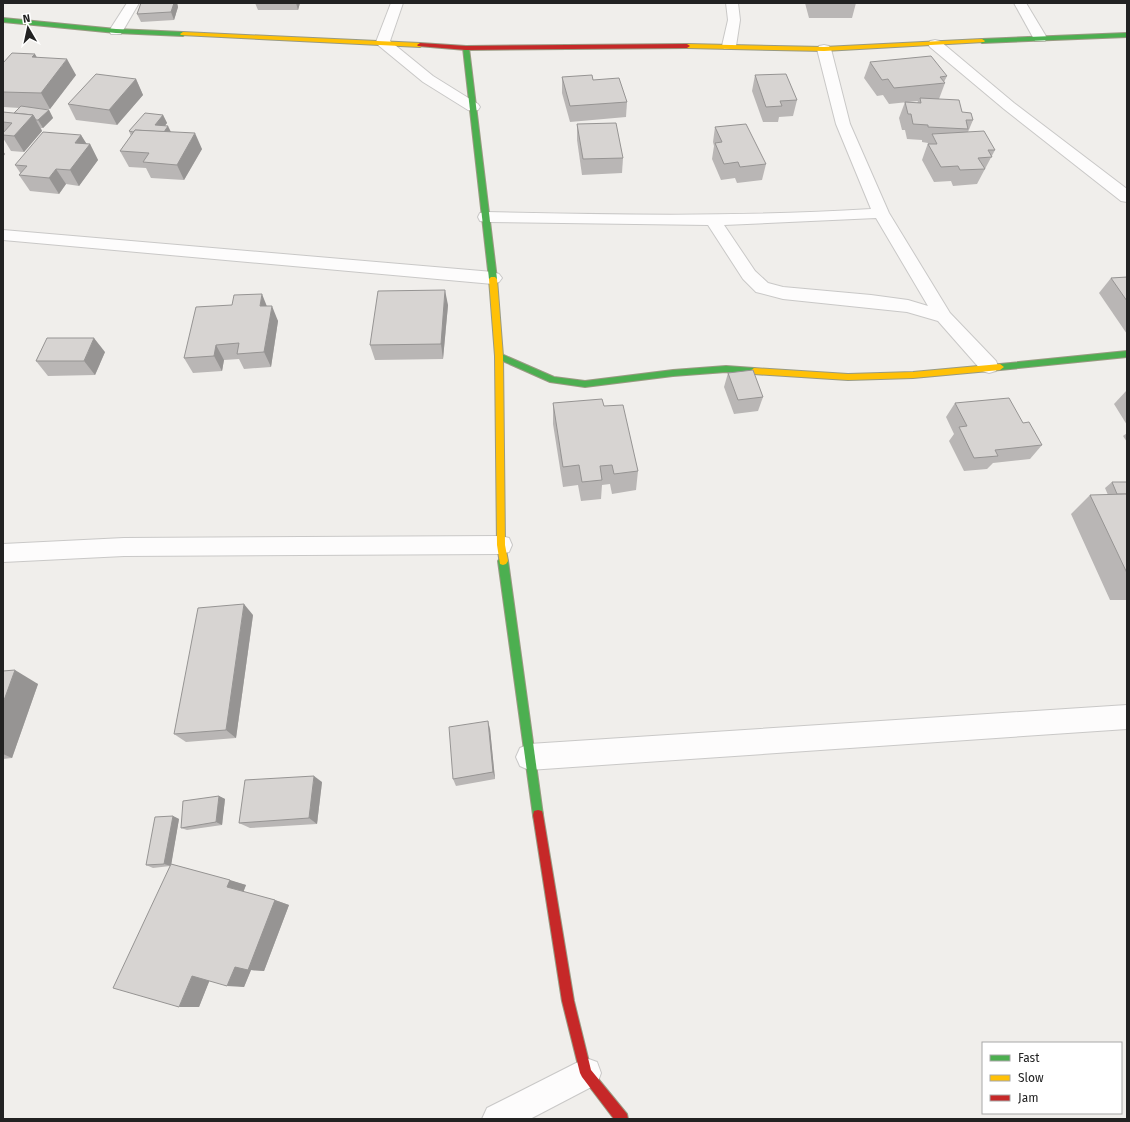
<svg xmlns="http://www.w3.org/2000/svg" width="1130" height="1122" viewBox="0 0 1130 1122" font-family="'Fira Sans',sans-serif">
  <style>
    .lines { fill: none; stroke-linecap: round; stroke-linejoin: round }
    .street-casing { stroke: #c9c8c7; stroke-width: 2 }
    .fast-casing { stroke: #999a82; stroke-width: 2 }
    .slow-casing { stroke: #999a82; stroke-width: 2 }
    .jam-casing { stroke: #999a82; stroke-width: 2 }
    .street { fill: #fdfcfc; fill-rule: evenodd }
    .fast { fill: #4caf50; fill-rule: evenodd }
    .slow { fill: #ffc107; fill-rule: evenodd }
    .jam { fill: #c62828; fill-rule: evenodd }
    .wall { fill: #b9b6b5 }
    .shaded-wall { fill: #969493 }
    .building { fill: #d7d4d2; stroke: #969493 }
  </style>
  <rect width="100%" height="100%" fill="#f0eeeb"/>
  <g class="lines">
    <g class="street-casing">
      <g id="street">
        <polygon points="127,3 139,3 121,34 111,34 109,31"/>
        <polygon points="391,3 403,3 390,41 433,76 478,104 480,107 478,110 473,111 468,110 423,82 378,45 376,42"/>
        <polygon points="726,3 738,3 740,20 736,46 734,49 724,49 722,46 728,20"/>
        <polygon points="1014,3 1026,3 1047,38 1045,41 1035,41"/>
        <polygon points="935,40 940,41 1014,103 1127,189 1127,202 1121,201 1004,109 930,47 928,44 930,41"/>
        <path d="M824,45L829,46L831,49L850,124L889,213L950,313L996,361L998,366L996,371L989,373L982,371L938,321L907,312L783,299L756,292L743,279L708,225L486,222L480,221L478,217L480,213L486,212C614,215 743,217 871,209L836,124L817,49L819,46ZM876,218L928,306L908,300L871,295L783,287L768,283L755,271L724,225Z"/>
        <polygon points="3,230 493,272 499,274 502,278 499,282 493,284 3,240"/>
        <polygon points="501,536 509,538 512,545 509,552 501,554 124,556 3,562 3,544 124,538"/>
        <polygon points="1127,705 1127,729 529,770 520,766 516,757 520,748 529,744"/>
        <polygon points="586,1058 597,1062 601,1073 597,1084 530,1119 482,1119 487,1108"/>
      </g>
    </g>
    <g class="fast-casing">
      <g id="fast">
        <polygon points="3,18 116,29 183,32 186,34 183,36 116,33 3,22"/>
        <polygon points="1127,33 1127,37 982,43 979,41 982,39"/>
        <polygon points="466,46 469,48 497,279 493,281 489,279 463,48"/>
        <polygon points="1127,351 1127,357 1000,370 996,367 1000,364"/>
        <polygon points="499,353 554,377 585,381 673,370 726,366 754,368 758,371 754,374 726,372 673,376 585,387 550,382 496,358 495,356"/>
        <polygon points="503,557 506,558 508,561 543,815 542,819 538,820 534,819 533,815 498,561 500,558"/>
      </g>
    </g>
    <g class="slow-casing">
      <g id="slow">
        <polygon points="183,32 420,43 423,45 420,47 181,35 180,34"/>
        <polygon points="982,39 985,41 984,42 824,51 687,48 684,46 687,44 824,47"/>
        <polygon points="491,277 495,277 497,279 503,356 505,545 508,561 506,564 503,565 500,564 497,545 495,356 489,279"/>
        <polygon points="1000,364 1004,367 1000,370 913,378 848,380 754,374 750,371 754,368 848,374 913,372"/>
      </g>
    </g>
    <g class="jam-casing">
      <g id="jam">
        <polygon points="420,43 466,46 687,44 690,46 687,48 466,50 418,46 417,45"/>
        <polygon points="538,810 542,811 543,815 574,1001 591,1070 627,1114 628,1119 614,1119 582,1077 580,1073 562,1001 533,815 534,811"/>
      </g>
    </g>
    <use href="#street" class="street"/>
    <use href="#fast" class="fast"/>
    <use href="#slow" class="slow"/>
    <use href="#jam" class="jam"/>
  </g>
  <g class="wall">
    <polygon points="141,3 177,3 178,7 174,20 141,22 137,14"/>
    <polygon points="255,3 300,3 298,10 258,10"/>
    <polygon points="805,3 856,3 852,18 809,18"/>
    <polygon points="37,58 76,75 50,109 39,109 49,110 53,118 43,128 41,128 42,131 24,152 11,151 3,138 3,112 14,113 20,108 3,107 3,63"/>
    <polygon points="870,62 947,76 944,82 945,83 939,99 962,112 973,120 968,132 995,150 977,184 953,186 951,181 934,182 922,160 928,143 922,142 922,140 907,139 905,130 902,130 899,118 905,102 917,103 918,101 889,104 883,95 877,96 864,78"/>
    <polygon points="755,75 797,100 793,116 779,117 778,122 763,122 752,91"/>
    <polygon points="562,77 593,80 627,102 626,117 570,122 562,93"/>
    <polygon points="136,79 143,95 117,125 76,120 68,104"/>
    <polygon points="163,115 167,123 165,126 171,132 202,149 184,180 151,178 146,168 129,167 120,151 131,136 129,131"/>
    <polygon points="577,124 623,158 622,173 582,175 577,140"/>
    <polygon points="715,127 766,164 762,180 737,183 735,178 721,180 712,159 714,146 713,142"/>
    <polygon points="81,135 86,144 90,144 98,160 79,186 66,184 59,194 30,191 19,175 21,174 15,165"/>
    <polygon points="1127,277 1127,334 1099,293 1111,278"/>
    <polygon points="448,305 443,359 375,360 370,345"/>
    <polygon points="267,306 278,321 271,367 244,369 239,359 224,360 222,371 193,373 184,358"/>
    <polygon points="105,352 95,375 48,376 36,361"/>
    <polygon points="728,373 763,397 758,411 734,414 724,387"/>
    <polygon points="1127,390 1127,425 1114,404"/>
    <polygon points="553,403 604,406 638,471 636,490 612,494 610,484 602,485 601,499 581,501 578,485 563,487 553,424"/>
    <polygon points="955,403 1023,423 1042,445 1030,459 993,463 987,469 964,471 949,441 954,434 946,417"/>
    <polygon points="1127,433 1127,442 1123,436"/>
    <polygon points="1112,482 1127,482 1127,600 1110,600 1071,514 1090,495 1108,495 1105,488"/>
    <polygon points="253,615 236,738 186,742 174,734"/>
    <polygon points="3,671 38,684 12,758 3,759"/>
    <polygon points="490,729 495,779 456,786 453,779"/>
    <polygon points="322,782 317,824 250,828 239,823"/>
    <polygon points="219,796 225,799 222,825 187,830 181,828"/>
    <polygon points="173,816 179,819 171,864 246,885 243,892 275,900 289,905 264,971 251,970 244,987 209,981 199,1007 170,866 153,868 146,865"/>
  </g>
  <g class="shaded-wall">
    <polygon points="174,3 177,3 178,7 174,20 171,12"/>
    <polygon points="296,3 300,3 298,10"/>
    <polygon points="35,54 44,70 32,57"/>
    <polygon points="67,59 76,75 50,109 41,93"/>
    <polygon points="136,79 143,95 117,125 109,110"/>
    <polygon points="49,110 53,118 43,128 38,120"/>
    <polygon points="33,115 42,131 24,152 14,136"/>
    <polygon points="163,115 167,123 159,133 155,125"/>
    <polygon points="168,126 172,134 161,135"/>
    <polygon points="195,133 202,149 184,180 177,165"/>
    <polygon points="81,135 88,146 90,144 98,160 79,186 70,170 75,143"/>
    <polygon points="3,151 5,154 3,157"/>
    <polygon points="56,169 66,184 59,194 49,178"/>
    <polygon points="445,290 448,305 443,359 441,344"/>
    <polygon points="262,294 268,309 260,306"/>
    <polygon points="272,306 278,321 271,367 264,352"/>
    <polygon points="94,338 105,352 95,375 84,361"/>
    <polygon points="216,345 224,360 222,371 214,356"/>
    <polygon points="244,604 253,615 236,738 226,730"/>
    <polygon points="15,670 38,684 12,758 3,754 3,703"/>
    <polygon points="488,721 490,729 495,779 493,772"/>
    <polygon points="314,776 322,782 317,824 309,818"/>
    <polygon points="219,796 225,799 222,825 216,822"/>
    <polygon points="173,816 179,819 171,866 164,864"/>
    <polygon points="230,880 246,885 243,893 227,887"/>
    <polygon points="275,900 289,905 264,971 251,970 244,987 227,986 235,967"/>
    <polygon points="192,976 211,977 199,1007 179,1007"/>
  </g>
  <g class="building">
    <polygon points="141,3 174,3 171,12 137,14"/>
    <polygon points="12,53 35,54 32,57 67,59 41,93 3,92 3,63"/>
    <polygon points="931,56 947,76 940,77 945,83 894,88 888,79 882,80 870,62"/>
    <polygon points="96,74 136,79 109,110 68,104"/>
    <polygon points="786,74 797,100 780,101 782,106 766,107 755,75"/>
    <polygon points="592,75 593,80 619,78 627,102 570,106 562,77"/>
    <polygon points="920,98 959,100 962,112 971,113 973,120 966,120 968,129 928,127 928,125 913,124 911,114 908,114 905,102 921,103"/>
    <polygon points="21,106 49,110 38,120 36,120 33,115 14,113"/>
    <polygon points="3,112 33,115 14,136 3,135 3,133 12,123 3,122"/>
    <polygon points="145,113 163,115 155,125 168,126 164,132 135,130 133,132 129,131"/>
    <polygon points="616,123 623,158 583,159 577,124"/>
    <polygon points="746,124 766,164 740,167 738,162 724,164 715,143 722,142 715,127"/>
    <polygon points="135,130 195,133 177,165 143,162 149,153 120,151"/>
    <polygon points="984,131 995,150 988,150 992,157 978,158 985,169 960,170 958,166 941,167 928,144 937,144 932,134"/>
    <polygon points="43,132 81,135 75,143 90,144 70,170 56,169 49,178 19,175 27,166 15,165"/>
    <polygon points="1127,277 1127,301 1111,278"/>
    <polygon points="445,290 441,344 370,345 378,291"/>
    <polygon points="262,294 260,306 272,306 264,352 237,354 239,343 216,345 214,356 184,358 196,307 232,305 234,295"/>
    <polygon points="47,338 94,338 84,361 36,361"/>
    <polygon points="753,370 763,397 738,400 728,373"/>
    <polygon points="1009,398 1023,423 1029,422 1042,445 995,450 998,456 974,458 959,427 967,426 955,403"/>
    <polygon points="602,399 604,406 623,405 638,471 614,474 612,465 600,466 602,480 582,482 579,465 563,467 553,403"/>
    <polygon points="1112,482 1127,482 1127,496 1126,494 1117,494"/>
    <polygon points="1126,494 1127,496 1127,573 1090,495"/>
    <polygon points="244,604 226,730 174,734 198,608"/>
    <polygon points="15,670 3,703 3,671"/>
    <polygon points="488,721 493,772 453,779 449,727"/>
    <polygon points="314,776 309,818 239,823 245,780"/>
    <polygon points="219,796 216,822 181,828 183,801"/>
    <polygon points="173,816 164,864 146,865 155,817"/>
    <polygon points="171,864 230,880 227,887 275,900 248,970 235,967 227,986 192,976 179,1007 113,988"/>
  </g>
  <rect width="1130" height="1122" fill="none" stroke="#222222" stroke-width="8"/>
  <rect x="982" y="1042" width="140" height="72" fill="#ffffff" stroke="#a7a7a7"/>
  <rect x="990" y="1055" width="20" height="6" fill="#4caf50" stroke="#a7a7a7"/>
  <text x="1018" y="1062" font-size="12" fill="#222222">Fast</text>
  <rect x="990" y="1075" width="20" height="6" fill="#ffc107" stroke="#a7a7a7"/>
  <text x="1018" y="1082" font-size="12" fill="#222222">Slow</text>
  <rect x="990" y="1095" width="20" height="6" fill="#c62828" stroke="#a7a7a7"/>
  <text x="1018" y="1102" font-size="12" fill="#222222">Jam</text>
  <g transform="translate(28 28) rotate(351)" stroke="#ffffff" stroke-width="3" paint-order="stroke">
  <path d="M0-3L7 15L0 10L-7 15Z" fill="#222222"/>
  <text y="-6" font-size="11" font-weight="bold" text-anchor="middle" fill="#222222">N</text>
  </g>
</svg>
